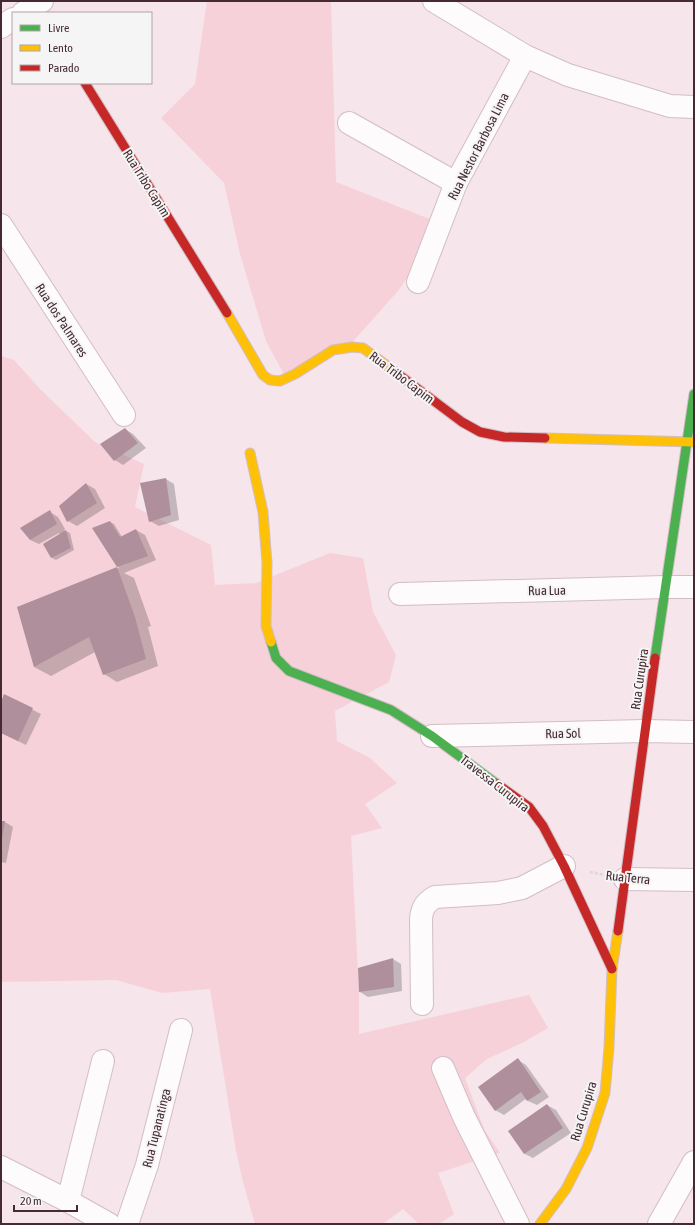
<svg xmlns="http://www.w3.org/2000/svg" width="695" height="1225" viewBox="0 0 695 1225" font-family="'Asap Condensed',sans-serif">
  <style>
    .green { fill: #f7d1da }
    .shadow { fill: #0003 }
    .building { fill: #af8f9b }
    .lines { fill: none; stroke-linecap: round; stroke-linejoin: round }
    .street-casing { stroke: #d2bec4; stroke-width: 24 }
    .fast-casing { stroke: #d2bec4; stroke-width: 11 }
    .slow-casing { stroke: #d2bec4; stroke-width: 11 }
    .jam-casing { stroke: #d2bec4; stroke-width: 11 }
    .path { stroke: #ddd7d9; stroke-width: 2.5; stroke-dasharray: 3 2; stroke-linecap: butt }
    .street { stroke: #fefbfc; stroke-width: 22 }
    .fast { stroke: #4caf50; stroke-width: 9 }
    .slow { stroke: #ffc107; stroke-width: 9 }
    .jam { stroke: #c62828; stroke-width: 9 }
    .labels { text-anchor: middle; stroke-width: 4; stroke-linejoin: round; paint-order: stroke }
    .street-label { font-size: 13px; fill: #452a31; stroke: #f5f5f5 }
  </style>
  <rect width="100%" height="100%" fill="#f6e5ea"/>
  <g class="green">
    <polygon points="207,1 328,1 331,3 336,182 427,218 436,219 444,224 398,291 348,347 287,380 266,341 240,254 224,183 161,118 195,84"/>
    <polygon points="1,356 14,360 40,389 95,442 144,464 135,507 211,545 215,585 256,583 330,553 363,558 373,612 396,655 389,682 335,711 337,741 370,758 397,783 365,804 382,828 351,836 359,992 359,1034 529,995 548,1028 524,1042 487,1059 465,1078 484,1129 500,1153 438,1173 454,1214 439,1224 419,1224 403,1209 383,1224 255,1224 243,1182 236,1151 210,989 162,993 116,980 1,982"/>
  </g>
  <g class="shadow">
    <polygon points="125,429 133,434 146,448 123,465 115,460"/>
    <polygon points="166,479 174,484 179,520 159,526 150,521"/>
    <polygon points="86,484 95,489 105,508 77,526 68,521"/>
    <polygon points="50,512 58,517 65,529 64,530 70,533 74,550 56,560 52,558 44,544 60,535 59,533 39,544 30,540"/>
    <polygon points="110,522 114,524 122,537 136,530 145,535 156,560 124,573 134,578 151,626 148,627 158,666 117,682 104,674 95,652 51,676 34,667 18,607 119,568 104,544"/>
    <polygon points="5,696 41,714 26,745 1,733 1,704"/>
    <polygon points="1,822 5,822 13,827 6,863 1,862"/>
    <polygon points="393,959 401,964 402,991 368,997 360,992"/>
    <polygon points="518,1060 526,1065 549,1097 537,1105 528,1101 527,1098 504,1115 495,1110"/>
    <polygon points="547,1105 556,1110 571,1133 533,1158 525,1154 509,1131"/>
  </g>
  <g class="building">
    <polygon points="125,428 138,443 114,461 100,444"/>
    <polygon points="166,478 171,515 149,522 140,483"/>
    <polygon points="86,483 97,503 67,522 59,506"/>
    <polygon points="50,510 57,524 30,540 20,528"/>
    <polygon points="110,521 120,537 136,529 148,556 117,567 135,617 146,659 103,675 89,637 34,667 17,607 117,567 92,528"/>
    <polygon points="66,530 71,548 51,558 43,544"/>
    <polygon points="4,694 33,708 18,741 1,733 1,702"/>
    <polygon points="1,821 5,821 2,839 1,839"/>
    <polygon points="393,958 394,987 359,992 358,968"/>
    <polygon points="518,1058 541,1092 527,1101 521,1092 495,1111 478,1087"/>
    <polygon points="547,1104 563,1128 524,1154 508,1131"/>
  </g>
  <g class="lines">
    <g class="street-casing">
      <g id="street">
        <polyline points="434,1 525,56 568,75 670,106 694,107"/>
        <polyline points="23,13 42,1"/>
        <polyline points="1,27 13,19"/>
        <polyline points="349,123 456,183"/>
        <polyline points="1,225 124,415"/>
        <polyline points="418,282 456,183 525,56"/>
        <polyline points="400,594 665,587 694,587"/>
        <polyline points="432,736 644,731 694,732"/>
        <polyline points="625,879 694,880"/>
        <path d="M422,1004L421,919C422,908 425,903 435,897L498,893L522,888L564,866"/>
        <polyline points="443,1068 464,1117 518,1224"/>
        <polyline points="1,1167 68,1201 109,1224"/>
        <polyline points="68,1201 103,1061"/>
        <polyline points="127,1224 147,1165 181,1030"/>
        <polyline points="659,1224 694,1162"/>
      </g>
    </g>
    <g class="fast-casing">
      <g id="fast">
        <polyline points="271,642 276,658 289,671 391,710 432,736 497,784"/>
        <polyline points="655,658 694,394"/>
      </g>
    </g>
    <g class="slow-casing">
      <g id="slow">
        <polyline points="227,313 263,375 270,380 280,381 295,374 333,350 352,347 363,348 398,374"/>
        <polyline points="545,438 694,442"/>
        <polyline points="250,453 263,512 267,563 266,626 271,642"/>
        <polyline points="540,1224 566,1189 587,1148 605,1093 609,1048 612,969 618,931"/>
      </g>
    </g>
    <g class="jam-casing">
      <g id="jam">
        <polyline points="85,83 227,313"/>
        <polyline points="398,374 462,422 480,432 504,437 545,438"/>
        <polyline points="497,784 529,807 543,826 564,866 612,969"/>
        <polyline points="618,931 655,658"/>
      </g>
    </g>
    <polyline class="path" points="590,872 605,875"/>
    <use href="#street" class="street"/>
    <use href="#fast" class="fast"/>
    <use href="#slow" class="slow"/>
    <use href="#jam" class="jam"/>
  </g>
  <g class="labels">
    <g class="street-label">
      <text transform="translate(478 146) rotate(-63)" y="5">Rua Nestor Barbosa Lima</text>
      <text transform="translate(147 183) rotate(58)" y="5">Rua Tribo Capim</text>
      <text transform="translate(62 320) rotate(57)" y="5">Rua dos Palmares</text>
      <text transform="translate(402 377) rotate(37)" y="5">Rua Tribo Capim</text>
      <text transform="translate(547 590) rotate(-1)" y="5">Rua Lua</text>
      <text transform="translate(639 679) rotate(-82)" y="5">Rua Curupira</text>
      <text transform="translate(563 733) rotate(-1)" y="5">Rua Sol</text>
      <text transform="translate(495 783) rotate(38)" y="5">Travessa Curupira</text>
      <text transform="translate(628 877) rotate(6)" y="5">Rua Terra</text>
      <text transform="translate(583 1111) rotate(-73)" y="5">Rua Curupira</text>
      <text transform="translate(156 1128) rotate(-76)" y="5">Rua Tupanatinga</text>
    </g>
  </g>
  <rect width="695" height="1225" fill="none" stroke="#452a31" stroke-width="4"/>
  <rect x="12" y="12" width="140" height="72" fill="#f5f5f5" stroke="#afa4a7"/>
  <rect x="20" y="25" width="20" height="6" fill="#4caf50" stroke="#afa4a7"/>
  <text x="48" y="32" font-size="12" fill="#452a31">Livre</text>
  <rect x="20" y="45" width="20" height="6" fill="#ffc107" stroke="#afa4a7"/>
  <text x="48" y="52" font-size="12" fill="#452a31">Lento</text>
  <rect x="20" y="65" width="20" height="6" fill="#c62828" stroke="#afa4a7"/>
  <text x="48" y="72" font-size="12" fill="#452a31">Parado</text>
  <path d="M14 1205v6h63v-6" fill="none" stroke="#452a31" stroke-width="2"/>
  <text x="20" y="1205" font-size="12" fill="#452a31" stroke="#f5f5f5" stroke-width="3" paint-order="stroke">20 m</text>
</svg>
